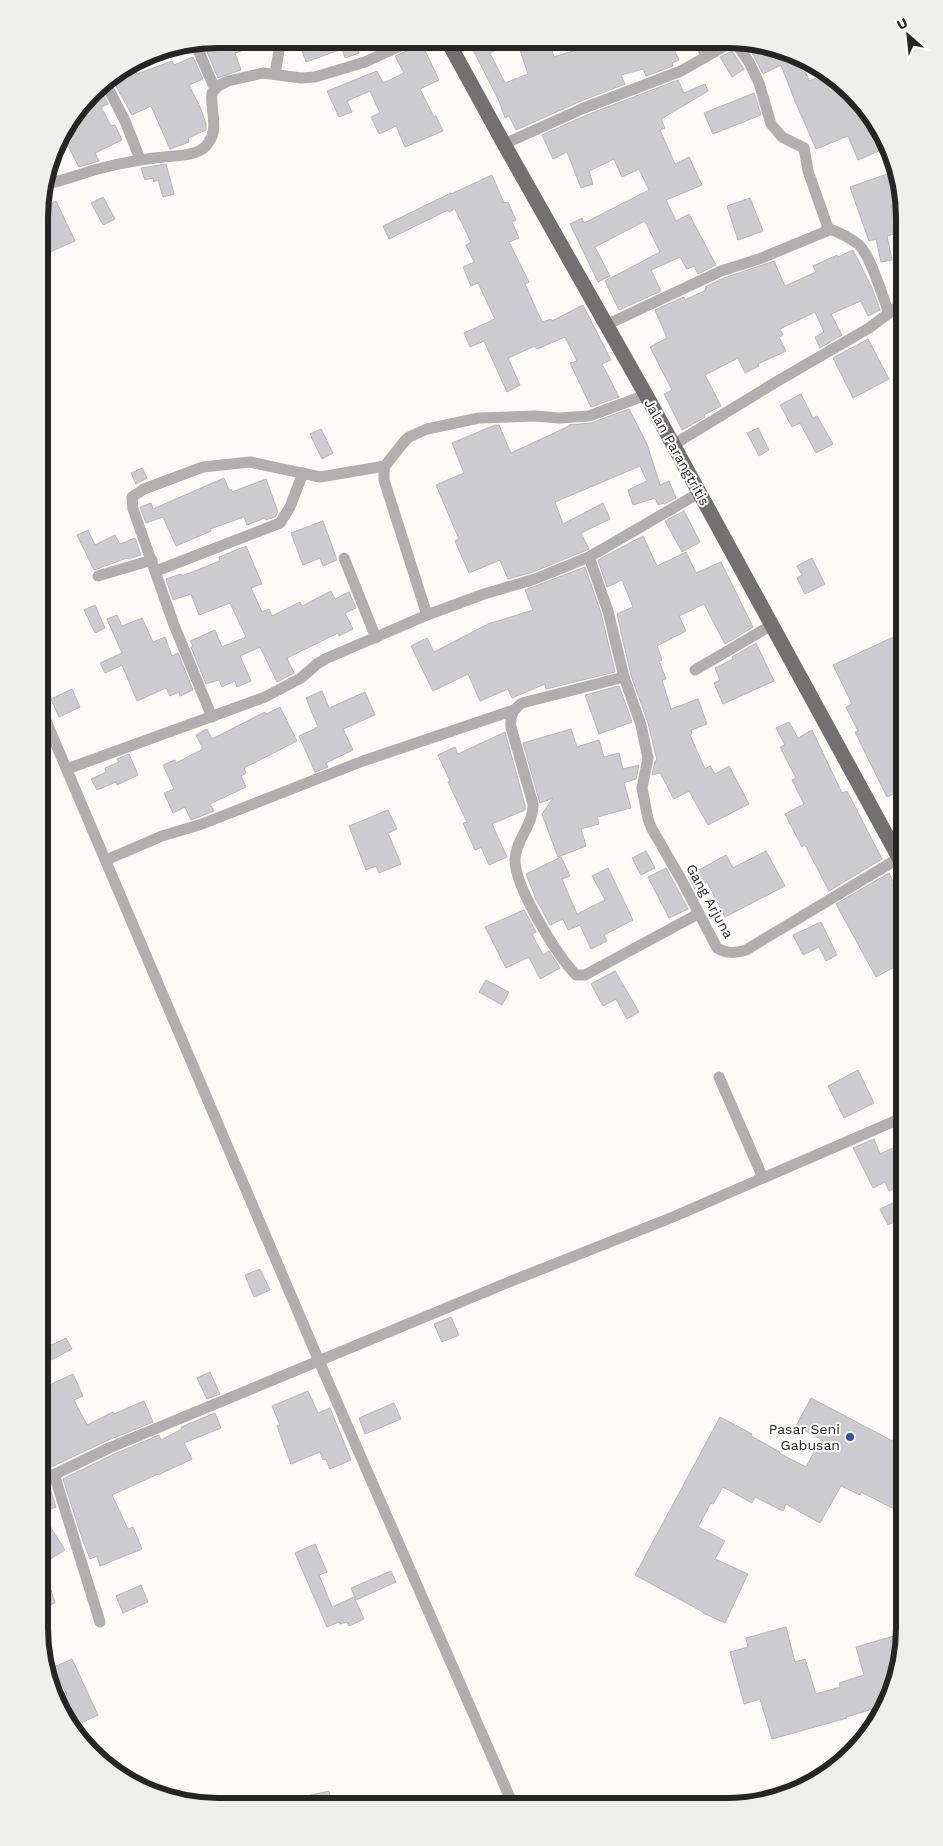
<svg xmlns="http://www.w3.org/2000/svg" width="943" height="1846" viewBox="0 0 943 1846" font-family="'Work Sans',sans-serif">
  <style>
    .building { fill: #ccccd0; stroke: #b6b6ba }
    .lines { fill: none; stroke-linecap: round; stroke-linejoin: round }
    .minor { stroke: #b1aeaf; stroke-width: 11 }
    .primary { stroke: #747071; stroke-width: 15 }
    .poi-dot { fill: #2353c1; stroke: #fff; stroke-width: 2 }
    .labels { text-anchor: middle; stroke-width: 4; stroke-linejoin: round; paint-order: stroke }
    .street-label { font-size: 14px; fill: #252523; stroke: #fff }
    .poi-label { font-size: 14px; fill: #252523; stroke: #fff; text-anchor: end }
    .rim { fill: none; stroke: #252523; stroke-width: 6 }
  </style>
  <rect width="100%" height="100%" fill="#fcfaf6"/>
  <g class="building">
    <polygon points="216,39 219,44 232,39 269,39 270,41 235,53 241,70 218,78 206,49 208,49 205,41"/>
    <polygon points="298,39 364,40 364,41 356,44 359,53 345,58 342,49 306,62"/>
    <polygon points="468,40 515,41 490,53 505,83 528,74 517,41 549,41 554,57 576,50 573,41 671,42 679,60 672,63 673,66 646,76 643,69 621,75 625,84 581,101 516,130 509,116 505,118 499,101"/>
    <polygon points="421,42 439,80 420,89 434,117 436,116 443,131 405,147 396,126 379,134 371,117 380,113 370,91 347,101 352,112 339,117 327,91 377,71 383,83 404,73 395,56 416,47"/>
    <polygon points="744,42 760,42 802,62 809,81 826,74 843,83 859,106 870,132 873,131 881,150 858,160 848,136 816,149 795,101 781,65 763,74 755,58"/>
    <polygon points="732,51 744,69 732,77 720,57"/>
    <polygon points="193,57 203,79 189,85 201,109 206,124 206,130 188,138 189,142 170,149 151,106 132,115 111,77 119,73 121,77 135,70 137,74 172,61 174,65"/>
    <polygon points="678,80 684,93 705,84 708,91 661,119 665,128 660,130 675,164 689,157 702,185 666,200 676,221 689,214 716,265 698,274 694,266 687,269 680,257 651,270 661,291 619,310 605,281 660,252 645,221 595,247 610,276 598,282 570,224 582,218 584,223 649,190 639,169 622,177 614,159 589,171 593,184 581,188 567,152 553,159 542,135 587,115"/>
    <polygon points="101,91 108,104 101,107 111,126 115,125 122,140 95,153 99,161 79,167 68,146 52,154 57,138 88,99"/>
    <polygon points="754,93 761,115 713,134 704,113"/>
    <polygon points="166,164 174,194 163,197 158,180 154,182 153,178 145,180 141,168"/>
    <polygon points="890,173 901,206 902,205 904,231 887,236 892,260 881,262 876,239 869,241 850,187"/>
    <polygon points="492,175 504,203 508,202 516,220 512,222 519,238 509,242 529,282 525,284 542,322 551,319 552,321 583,305 611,360 602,364 619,397 591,407 570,363 577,361 565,337 537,349 535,346 508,358 520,385 507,392 484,341 470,347 464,333 495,319 478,283 471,286 463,267 474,262 466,245 471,242 455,209 449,212 448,210 389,239 383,226 451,193 451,194"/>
    <polygon points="103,197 115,219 103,225 91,203"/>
    <polygon points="750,198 763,231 738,240 727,206"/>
    <polygon points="56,201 75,241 43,255 40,248 40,209"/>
    <polygon points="853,250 872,288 880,310 868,316 861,301 831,314 842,335 820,348 815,337 824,332 815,312 780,329 783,335 779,337 786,351 758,364 759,366 745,373 738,358 705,375 721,406 704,415 705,417 682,430 664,394 672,390 650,347 667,338 655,310 684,297 685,300 706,290 705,287 724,278 774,261 785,286 816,272 813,266 837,255 838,257"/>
    <polygon points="868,339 889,379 853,398 833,358"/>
    <polygon points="801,394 813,418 817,416 833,444 816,453 800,423 792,427 780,405"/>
    <polygon points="629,409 647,444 660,485 669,481 676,498 664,504 664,503 658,505 655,498 633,505 628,490 647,481 640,466 555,502 563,524 603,503 610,519 581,533 589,549 533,572 508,579 500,560 469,573 455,541 459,539 436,485 464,473 452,443 495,425 499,425 511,453 569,426 569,425 591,423"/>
    <polygon points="758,428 769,450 759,456 747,433"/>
    <polygon points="321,429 333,453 322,459 310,434"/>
    <polygon points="142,468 147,478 136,484 131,473"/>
    <polygon points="224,478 229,490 231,489 232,492 266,479 278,512 275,517 266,520 265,518 247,525 244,517 210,529 211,531 176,546 163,517 146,523 140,507 151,503 153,509"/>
    <polygon points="684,511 700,542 682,552 665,521"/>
    <polygon points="323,521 337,560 323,566 320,558 303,565 291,533"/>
    <polygon points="88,530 95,545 115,535 120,544 135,538 141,555 128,559 127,558 94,570 77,535"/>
    <polygon points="643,536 657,566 686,552 696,573 721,562 753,627 725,644 704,604 679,616 686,631 657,646 662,660 659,661 666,679 662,680 671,709 698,699 707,724 691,730 692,734 690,735 705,769 710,766 715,774 729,766 749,804 708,825 689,791 674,799 660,773 652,775 655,761 657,760 648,723 631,675 617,614 633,607 622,580 607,587 598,560"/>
    <polygon points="246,546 262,584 251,588 262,612 269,609 272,616 300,602 302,606 331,591 335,599 349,592 356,608 345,613 353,629 339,636 338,633 287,658 294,673 277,682 260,647 240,656 251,681 237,687 235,681 222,687 219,680 206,684 191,647 193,646 190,641 215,630 222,647 246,637 230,603 199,615 191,594 173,600 166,579 181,574 182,576 220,561 219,557"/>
    <polygon points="812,558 825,584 805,594 797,578 802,575 797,566"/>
    <polygon points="585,567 601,613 615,672 546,689 545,684 512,698 508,689 480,701 468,674 433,691 411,646 427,638 434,652 488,624 533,610 525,590"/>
    <polygon points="95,605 105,628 95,633 84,610"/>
    <polygon points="117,615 122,626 142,618 153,642 165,637 172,656 178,653 193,690 180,696 179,692 170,696 166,688 137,701 122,665 105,673 100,663 122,653 107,619"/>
    <polygon points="904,632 904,789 887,797 855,732 858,731 846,707 852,704 833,665"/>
    <polygon points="756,643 774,681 723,704 714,683 720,680 715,668 733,659 732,657"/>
    <polygon points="619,686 632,722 599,734 585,695"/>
    <polygon points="72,689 80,707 59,717 51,699"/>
    <polygon points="322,691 329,708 365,692 375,715 343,729 353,750 326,763 328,767 315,772 299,736 318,727 306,698"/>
    <polygon points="280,707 297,741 244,768 246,773 241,776 246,787 210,804 214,811 191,820 185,807 173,813 164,793 174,789 163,765 175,760 176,763 203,749 196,735 207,729 212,739 265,712 266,714"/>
    <polygon points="789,722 798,738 812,730 842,793 847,791 882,859 829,891 805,845 802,847 785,814 804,804 792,780 796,778 780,747 785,745 776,728"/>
    <polygon points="571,729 577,747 599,740 604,757 619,753 623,769 639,765 636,779 624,783 631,808 597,817 599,824 581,829 586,846 558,857 542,814 553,798 540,803 523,743"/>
    <polygon points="505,732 525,805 525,810 492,824 507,857 489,865 481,847 475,850 463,823 467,822 448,782 450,781 438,755 455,747 458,754"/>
    <polygon points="129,754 138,775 117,785 116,782 97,790 91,779 106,772 105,768 119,762 117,759"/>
    <polygon points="388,810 397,829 388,833 401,864 379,873 376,866 366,870 349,826"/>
    <polygon points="646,851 655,868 641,875 632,858"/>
    <polygon points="766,851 785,886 725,917 707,882 695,889 688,876 726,855 733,868"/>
    <polygon points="561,857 570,876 562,879 577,914 605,900 592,876 608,868 633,920 604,935 607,941 591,949 580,925 568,930 563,919 550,925 536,899 526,874"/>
    <polygon points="666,868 688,909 669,918 648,877"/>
    <polygon points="889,873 894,884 892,885 904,905 904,962 876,977 836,904"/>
    <polygon points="524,910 536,932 532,934 543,955 549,951 560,968 540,979 529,957 506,968 485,927"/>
    <polygon points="821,922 837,955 826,961 819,947 803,955 793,935"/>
    <polygon points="615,971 639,1012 627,1019 616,999 603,1006 591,984"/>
    <polygon points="486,980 509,992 502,1005 479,992"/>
    <polygon points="858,1070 874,1103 844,1118 828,1086"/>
    <polygon points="874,1139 880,1154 904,1143 904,1184 889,1191 885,1182 873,1188 853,1148"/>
    <polygon points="904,1198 904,1217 888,1225 880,1209"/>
    <polygon points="260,1269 270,1290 254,1297 245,1275"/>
    <polygon points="451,1317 459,1335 442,1342 434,1324"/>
    <polygon points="66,1338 72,1349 51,1360 45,1348"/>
    <polygon points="210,1372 220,1394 207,1399 197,1378"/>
    <polygon points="73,1374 83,1396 74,1400 87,1425 113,1412 114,1414 144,1401 153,1422 106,1441 49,1468 44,1458 39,1457 39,1390"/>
    <polygon points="308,1391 318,1413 330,1408 351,1460 330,1469 326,1459 323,1460 320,1452 291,1464 277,1426 280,1425 272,1406"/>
    <polygon points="811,1398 904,1447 904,1514 861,1492 860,1495 841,1486 820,1523 786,1504 783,1511 755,1497 752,1503 723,1487 713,1504 711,1503 698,1527 725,1541 715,1559 748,1574 725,1623 703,1613 703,1612 635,1575 720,1417 752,1434 751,1436 780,1452 779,1453 806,1467 821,1439 796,1426"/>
    <polygon points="394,1403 401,1419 365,1434 359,1418"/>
    <polygon points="215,1413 221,1428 184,1443 192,1459 158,1475 158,1474 112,1495 128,1529 133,1527 142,1549 100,1566 97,1556 90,1559 83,1541 63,1479 112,1455 159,1435 161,1440 182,1429 181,1427"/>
    <polygon points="50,1488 56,1507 41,1512 65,1550 39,1566 39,1492"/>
    <polygon points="315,1544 327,1572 319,1575 332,1607 354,1597 364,1619 349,1626 347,1622 340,1624 339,1622 327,1627 295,1553"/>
    <polygon points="391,1571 396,1582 356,1600 351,1588"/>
    <polygon points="49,1584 55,1603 39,1609 39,1588"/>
    <polygon points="141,1585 148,1602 123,1613 116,1596"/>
    <polygon points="786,1627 795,1662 805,1659 816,1694 840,1687 839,1683 864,1675 856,1647 904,1633 904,1641 891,1697 886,1705 846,1717 847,1718 772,1739 760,1699 744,1704 730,1652 748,1647 746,1638"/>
    <polygon points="72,1659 98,1715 75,1726 62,1707 66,1705 62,1698 67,1695 54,1667"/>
    <polygon points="329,1791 332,1806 285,1806 284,1801"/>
  </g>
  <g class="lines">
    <g class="minor">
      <polyline points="700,42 706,57"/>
      <polyline points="195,43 215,89"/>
      <polyline points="275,74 281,39"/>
      <polyline points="104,80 125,121 140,159"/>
      <polyline points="504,144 584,108 681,71 732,42"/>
      <path d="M43,185C62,181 80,174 98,169C124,162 149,158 174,156C186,155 202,154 209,142C219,128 210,109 212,93L218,86L228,81L263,73L301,78L315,77L365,62L413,40"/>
      <path d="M827,228C838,232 850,237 859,245C871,256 882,296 889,313"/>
      <polyline points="606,325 721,271 759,259 827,231 827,225 808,171 804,148 782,137 771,124 759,83 749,62 735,42"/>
      <polyline points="673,445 776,382 869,328 904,302"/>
      <path d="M589,557L608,611L624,677L641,725L648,758L642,788L648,819L652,829L682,881L717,948C727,954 735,953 746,950L899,858"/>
      <polyline points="344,558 376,638"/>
      <polyline points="156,571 280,523 290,507 303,473"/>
      <polyline points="98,576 152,560"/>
      <polyline points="427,615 384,480 384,471 385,466 403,443 409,437 427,429 479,418 535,416 559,418 589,416 646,395"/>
      <polyline points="695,670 772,625"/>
      <path d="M624,677L522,703C513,710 510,715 511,727L533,804C534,824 516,839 515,859C514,886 557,955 576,975H585L698,914"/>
      <polyline points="40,707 319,1361 514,1807"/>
      <polyline points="212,717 174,625 133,509 132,497 144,489 203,467 250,462 320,477 385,466"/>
      <polyline points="67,769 265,697 301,678 317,664 325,659 427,615 484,594 535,579 589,557 699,493"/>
      <polyline points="106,860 162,836 202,824 363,761 514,710"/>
      <polyline points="719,1077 763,1178"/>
      <polyline points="39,1464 46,1478"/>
      <polyline points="54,1474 100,1622"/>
      <polyline points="39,1482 109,1448 509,1282 673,1217 904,1117"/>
    </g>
    <polyline class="primary" points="447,40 504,144 646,395 904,867"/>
  </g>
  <circle class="poi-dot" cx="850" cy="1437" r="5"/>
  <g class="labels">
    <g class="street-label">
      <text transform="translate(677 452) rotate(61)" y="5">Jalan Parangtritis</text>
      <text transform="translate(710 901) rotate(61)" y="5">Gang Arjuna</text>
    </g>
    <g class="poi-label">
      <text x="840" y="1434">Pasar Seni<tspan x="840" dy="16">Gabusan</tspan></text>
    </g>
  </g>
  <path d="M0 0H943V1846H0ZM218 48H726A170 170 0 0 1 896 218V1628A170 170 0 0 1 726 1798H218A170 170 0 0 1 48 1628V218A170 170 0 0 1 218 48Z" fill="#eeeeed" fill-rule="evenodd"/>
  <path class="rim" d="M218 48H726A170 170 0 0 1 896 218V1628A170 170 0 0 1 726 1798H218A170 170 0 0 1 48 1628V218A170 170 0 0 1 218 48Z"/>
  <g transform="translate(908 35) rotate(333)" stroke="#ffffff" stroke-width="4" paint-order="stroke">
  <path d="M0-4L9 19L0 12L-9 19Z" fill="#252523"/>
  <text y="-8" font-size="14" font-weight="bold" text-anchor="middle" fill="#252523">U</text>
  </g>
</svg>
